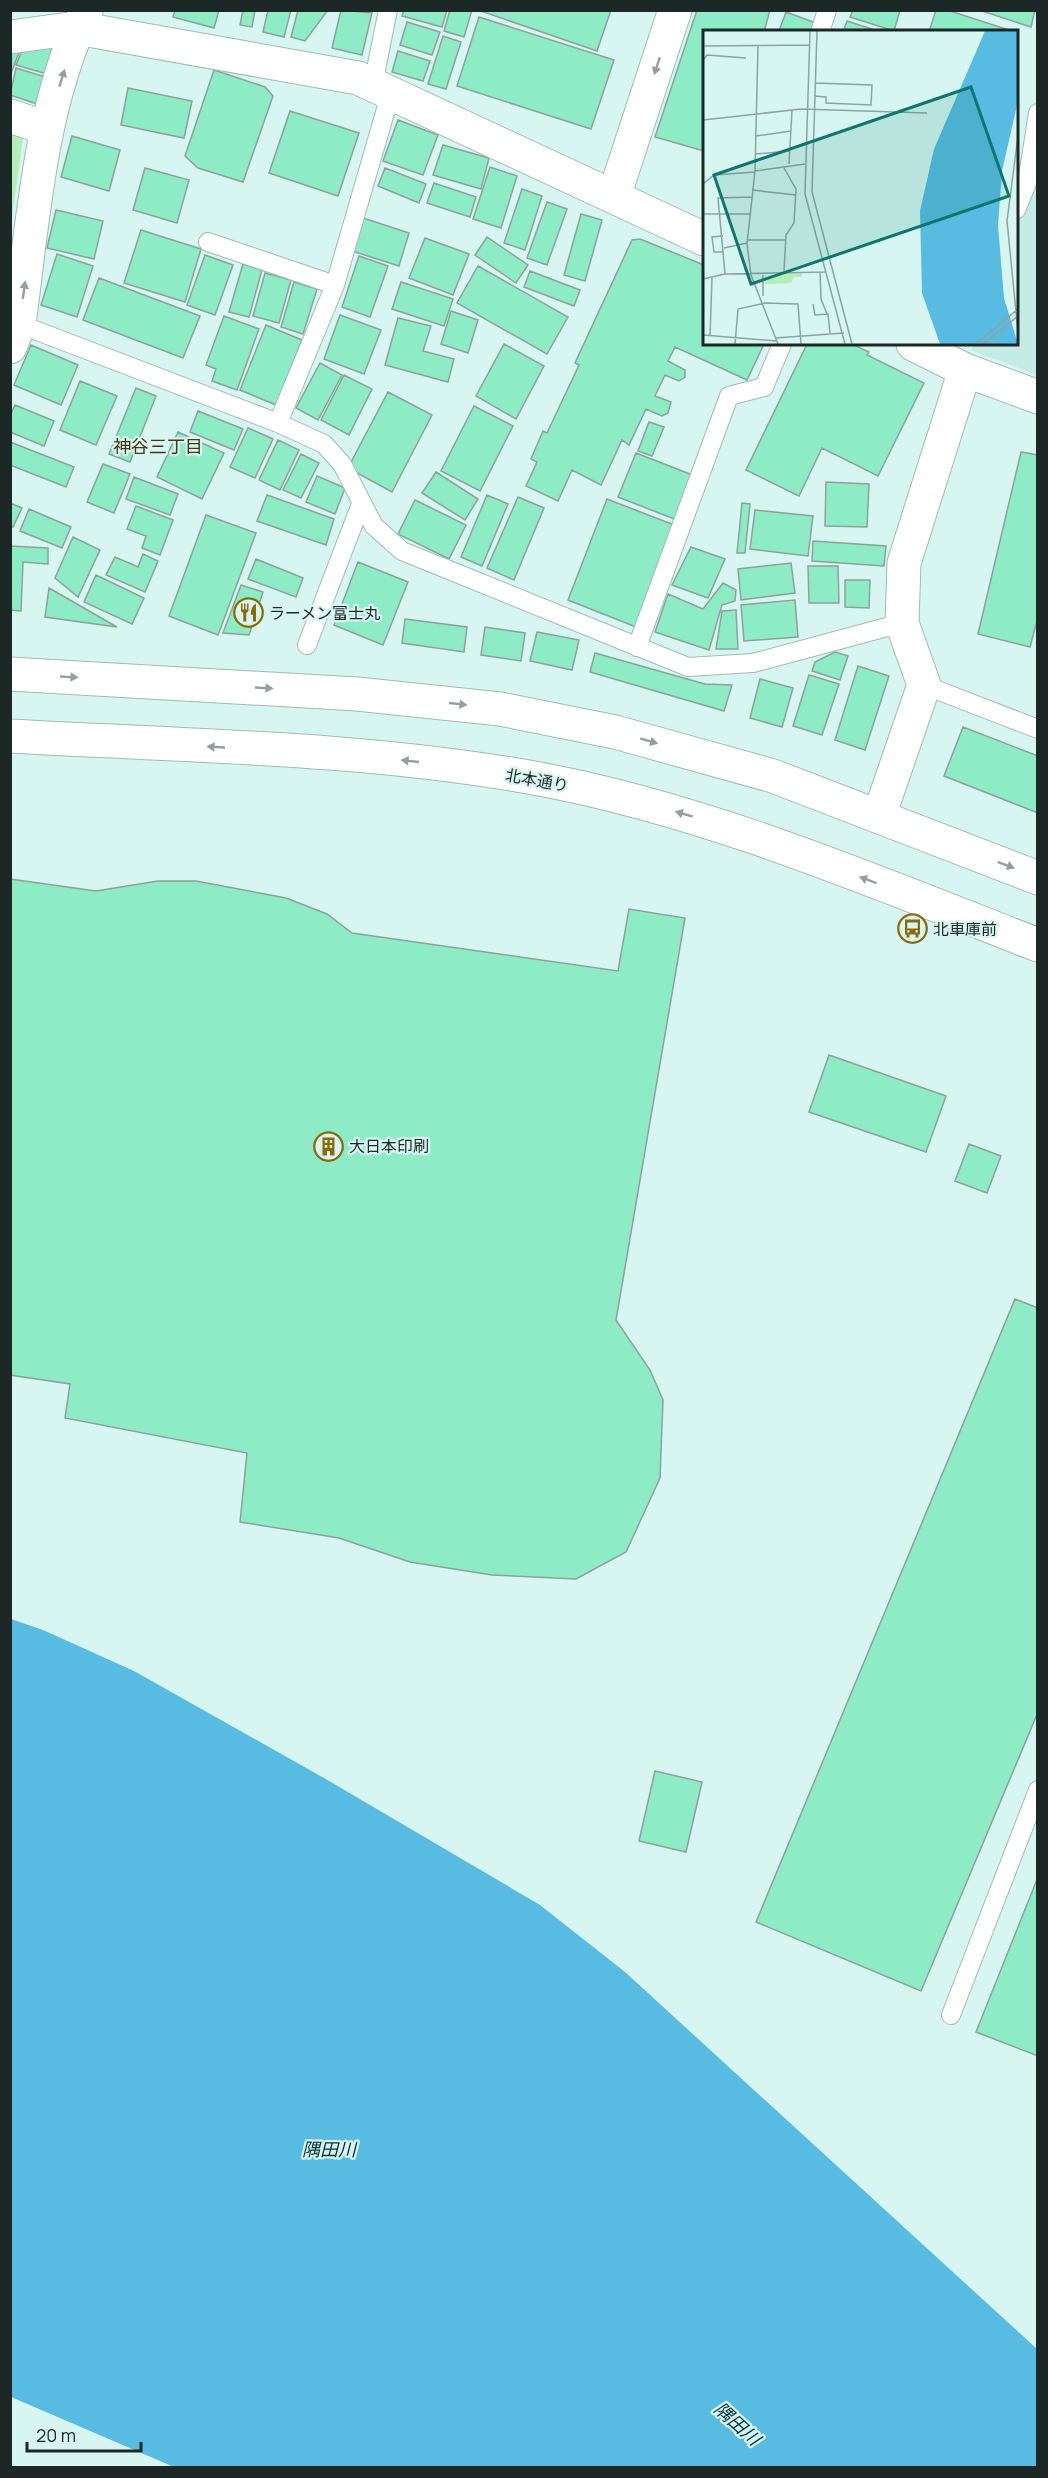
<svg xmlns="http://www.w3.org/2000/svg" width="1048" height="2478" font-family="Manrope,'Noto Sans JP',sans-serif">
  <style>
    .built { fill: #c4ebe5 }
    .green { fill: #b5eeb8 }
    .water { fill: #58bbe1 }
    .building { fill: #8decc5; stroke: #8ba398; stroke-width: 1.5 }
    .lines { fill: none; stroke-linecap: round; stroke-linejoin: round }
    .service-casing { stroke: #9ebbb7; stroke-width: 20 }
    .minor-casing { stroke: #9ebbb7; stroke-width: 35 }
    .trunk-casing { stroke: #9ebbb7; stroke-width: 35 }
    .service { stroke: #fff; stroke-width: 18 }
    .minor { stroke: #fff; stroke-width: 33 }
    .trunk { stroke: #fff; stroke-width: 33 }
    .oneway { fill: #999e9d }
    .labels { text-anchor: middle; stroke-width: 4.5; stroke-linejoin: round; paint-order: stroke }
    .poi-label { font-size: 16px; fill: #1c2826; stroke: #d7f6f1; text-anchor: start }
    .street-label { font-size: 16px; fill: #1c2826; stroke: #d7f6f1 }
    .neighbourhood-label { font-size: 18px; fill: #483810; stroke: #d7f6f1 }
    .water-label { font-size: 18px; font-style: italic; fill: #00303f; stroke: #d7f6f1 }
    .inset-road { fill: none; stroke: #8ca4a0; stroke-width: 1.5 }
    .view { fill: #0f766e; fill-opacity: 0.15; stroke: #0f766e; stroke-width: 3 }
    .inset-edge { fill: none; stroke: #1c2826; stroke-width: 3 }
  </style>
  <rect width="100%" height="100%" fill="#d7f6f1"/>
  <path class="built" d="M 1037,171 L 1037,375 L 971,350 L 974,344 L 1016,344 L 1017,228 Z"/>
  <path class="green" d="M 11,133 L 23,138 L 11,224 Z"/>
  <path class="water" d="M 11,1619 L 43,1630 L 134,1671 L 324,1778 L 540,1905 L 625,1972 L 1037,2349 L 1037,2467 L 174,2467 L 11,2397 Z"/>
  <path class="building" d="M 175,10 L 219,10 L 214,28 L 173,17 Z
    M 243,10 L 255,10 L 252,27 L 240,25 Z
    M 268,10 L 291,10 L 284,37 L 263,32 Z
    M 298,10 L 328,10 L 305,41 L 291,37 Z
    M 341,10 L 372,13 L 362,55 L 332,48 Z
    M 404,10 L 447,10 L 442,27 L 402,16 Z
    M 450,10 L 472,10 L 464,37 L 444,31 Z
    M 478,10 L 611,10 L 597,51 Z
    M 697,10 L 770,10 L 764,32 L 704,32 L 704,151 L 655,137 Z
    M 853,10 L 900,10 L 894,31 L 850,17 Z
    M 936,10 L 947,10 L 1006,29 L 1006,32 L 929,32 Z
    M 979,10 L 1035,10 L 1031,27 Z
    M 786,12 L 816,23 L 813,32 L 779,31 Z
    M 479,17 L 614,60 L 591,129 L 457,86 Z
    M 847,21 L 881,32 L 843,32 Z
    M 407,22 L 440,32 L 432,55 L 400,45 Z
    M 443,36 L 461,42 L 446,89 L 428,84 Z
    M 24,46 L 58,48 L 47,74 L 16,65 Z
    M 10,50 L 20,50 L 10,76 Z
    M 398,51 L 430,61 L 423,81 L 392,72 Z
    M 16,68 L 49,78 L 40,105 L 10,95 Z
    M 214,70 L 265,87 L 273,96 L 243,182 L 198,168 L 185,156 Z
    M 128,88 L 192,101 L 184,138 L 121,125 Z
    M 290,111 L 359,133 L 338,196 L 269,173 Z
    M 398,120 L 438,135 L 423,175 L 383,161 Z
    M 72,136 L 120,150 L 109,191 L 61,177 Z
    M 443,145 L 489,158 L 481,189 L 433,175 Z
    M 490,167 L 517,176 L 501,228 L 473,219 Z
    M 145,168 L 189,180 L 177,223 L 133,210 Z
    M 385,168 L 426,184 L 419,203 L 378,186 Z
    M 434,183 L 476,197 L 470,217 L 427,203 Z
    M 522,189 L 542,196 L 525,250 L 504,243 Z
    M 547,202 L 567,209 L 547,265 L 527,258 Z
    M 56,210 L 103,221 L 94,259 L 47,248 Z
    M 581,214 L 602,220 L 585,281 L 564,275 Z
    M 363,218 L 409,233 L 399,266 L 352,251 Z
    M 141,230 L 201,249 L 185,302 L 124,283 Z
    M 487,237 L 528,265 L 516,283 L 475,255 Z
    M 425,238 L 469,254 L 453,295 L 409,278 Z
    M 640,239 L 704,265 L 704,344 L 764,344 L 747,380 L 675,347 L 668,361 L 685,370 L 685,377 L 679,381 L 665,375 L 655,396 L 671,402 L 668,413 L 662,416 L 646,409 L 629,445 L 622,440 L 601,485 L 572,470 L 558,501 L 526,486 L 537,462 L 531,459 L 543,431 L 547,433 L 579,365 L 575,363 L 632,240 Z
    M 57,254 L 93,266 L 77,317 L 41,305 Z
    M 205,255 L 233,265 L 215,315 L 187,305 Z
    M 359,256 L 388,266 L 370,317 L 342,307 Z
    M 243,264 L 262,270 L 249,317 L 229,312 Z
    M 478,266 L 568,317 L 547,354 L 457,303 Z
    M 530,271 L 580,290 L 574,306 L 524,287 Z
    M 265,273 L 291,280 L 279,323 L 253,316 Z
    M 99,278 L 200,316 L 183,358 L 83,320 Z
    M 294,282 L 317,289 L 303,334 L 281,327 Z
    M 401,282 L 453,299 L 444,326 L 392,309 Z
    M 451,311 L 478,320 L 468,353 L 441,344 Z
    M 340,315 L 381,330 L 364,374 L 324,359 Z
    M 224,316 L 259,329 L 237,390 L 212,381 L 216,369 L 206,365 Z
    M 398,318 L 431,326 L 423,351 L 454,359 L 448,382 L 385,365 Z
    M 266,325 L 302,340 L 276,405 L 240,390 Z
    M 504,344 L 544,366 L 516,419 L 476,396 Z
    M 807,344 L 852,344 L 869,352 L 867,355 L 924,383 L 878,476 L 822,448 L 799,496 L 746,470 Z
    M 31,345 L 78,365 L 61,405 L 14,385 Z
    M 320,363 L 342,375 L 318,420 L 296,408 Z
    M 344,375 L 372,389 L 349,435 L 321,420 Z
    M 80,381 L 117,396 L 96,445 L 60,430 Z
    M 136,388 L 156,396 L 130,462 L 109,454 Z
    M 388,392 L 432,415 L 392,492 L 348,468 Z
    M 15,405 L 54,421 L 44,446 L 10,432 L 10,416 Z
    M 474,406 L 513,426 L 480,491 L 441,471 Z
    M 198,411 L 243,429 L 234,450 L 190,432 Z
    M 649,422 L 664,427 L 652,456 L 638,451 Z
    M 248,428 L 273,439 L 255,478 L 230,467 Z
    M 178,432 L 224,453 L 202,499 L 157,477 Z
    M 278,440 L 299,450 L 280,490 L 259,480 Z
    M 10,442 L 74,467 L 66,487 L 10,465 Z
    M 1021,452 L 1038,455 L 1038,617 L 1030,647 L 978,634 Z
    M 636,453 L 695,476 L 677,520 L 618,497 Z
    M 301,454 L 319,463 L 301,498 L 283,490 Z
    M 103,464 L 130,474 L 114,513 L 87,502 Z
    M 436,472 L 478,499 L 465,520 L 422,493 Z
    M 317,476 L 345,488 L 335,514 L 306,502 Z
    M 134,477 L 178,494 L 170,515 L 126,499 Z
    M 826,482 L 869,484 L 867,527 L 825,526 Z
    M 267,495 L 334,519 L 326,545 L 257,521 Z
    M 487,495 L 508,504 L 482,566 L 461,557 Z
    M 518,497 L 544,508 L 514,580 L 487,568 Z
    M 607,499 L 674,525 L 636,627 L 568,600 Z
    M 415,500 L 466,525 L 449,559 L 398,534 Z
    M 10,503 L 22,508 L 13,527 L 10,526 Z
    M 742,503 L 750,504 L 745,553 L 737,553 Z
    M 136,506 L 173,520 L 160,555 L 142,548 L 146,536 L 127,529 Z
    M 29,509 L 71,527 L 62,548 L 20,531 Z
    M 755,510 L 813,516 L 808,556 L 750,549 Z
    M 206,515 L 256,533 L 218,635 L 169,616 Z
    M 73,537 L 100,550 L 78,597 L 55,578 Z
    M 813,541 L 886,546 L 884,566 L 812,561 Z
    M 10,546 L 48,548 L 48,564 L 23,562 L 21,611 L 10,610 Z
    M 691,547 L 725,559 L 708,598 L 672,585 Z
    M 143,554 L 158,561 L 145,592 L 106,575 L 115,557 L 138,567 Z
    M 256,559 L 303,578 L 296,597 L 248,579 Z
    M 358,562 L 408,582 L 383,645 L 334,625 Z
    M 791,563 L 795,593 L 741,600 L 738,569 Z
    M 808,566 L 838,566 L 839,603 L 809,603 Z
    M 96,575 L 144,598 L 132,624 L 84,602 Z
    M 845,580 L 870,580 L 869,608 L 845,607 Z
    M 723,583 L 736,590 L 735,601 L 722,605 L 709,650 L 655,632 L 668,594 L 703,609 Z
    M 241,585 L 263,592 L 249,635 L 223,633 Z
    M 49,588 L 117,627 L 45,617 Z
    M 795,600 L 798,637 L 744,641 L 741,605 Z
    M 736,610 L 738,649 L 716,649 L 722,611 Z
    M 405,619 L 467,627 L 464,652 L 402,643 Z
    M 485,627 L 525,633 L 521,661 L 481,655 Z
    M 537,632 L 579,640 L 572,670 L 530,661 Z
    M 835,652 L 848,656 L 840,680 L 812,671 L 815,662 Z
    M 595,653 L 705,684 L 732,685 L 724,711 L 590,672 Z
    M 858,666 L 889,676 L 865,750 L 835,740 Z
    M 809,675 L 839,684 L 822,735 L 793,726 Z
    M 760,679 L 793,688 L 782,727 L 750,718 Z
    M 963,727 L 1038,756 L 1038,813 L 944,776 Z
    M 10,879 L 96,891 L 158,881 L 196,881 L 286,898 L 327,914 L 352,933 L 618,971 L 629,909 L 685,918 L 616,1320 L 650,1370 L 663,1400 L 660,1478 L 626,1552 L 576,1579 L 492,1575 L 410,1562 L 339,1538 L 240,1522 L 247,1453 L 65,1418 L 70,1384 L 10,1375 Z
    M 829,1055 L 946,1096 L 926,1152 L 809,1112 Z
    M 969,1144 L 1001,1156 L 987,1193 L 955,1181 Z
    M 1015,1299 L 1038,1308 L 1038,1712 L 921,1991 L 756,1922 Z
    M 655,1771 L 702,1782 L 686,1852 L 639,1841 Z
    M 1038,1877 L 1038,2056 L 976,2032 Z"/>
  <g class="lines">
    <defs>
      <path id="service" d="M 820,32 L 827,10
        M 373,84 L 388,10
        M 1016,210 L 1027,183 L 1038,113
        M 208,242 L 335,285
        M 19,324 L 278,423 L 324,444 L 342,464 L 374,526 L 402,551 L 688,667 L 753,663 L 902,623
        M 278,423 L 335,285 L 391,92
        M 307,645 L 361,504
        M 637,647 L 729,396 L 764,387 L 782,344
        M 924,685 L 1038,729
        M 951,2015 L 1038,1790"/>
      <path id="minor" d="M 10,37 L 77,28 L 358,78 L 704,239
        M 10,116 L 46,128
        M 614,196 L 675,10
        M 913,344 L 965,370 L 1038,397
        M 10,347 L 19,324 C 33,221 40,105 86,11
        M 879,816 L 924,685 L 902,623 L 904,563 L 965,370"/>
      <path id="trunk" d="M 10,674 L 357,694 L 500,709 L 615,732 L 773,776 L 1038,878
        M 10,736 C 185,746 362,747 534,778 C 705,809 876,882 1038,945"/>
    </defs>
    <use href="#service" class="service-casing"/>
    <use href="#minor" class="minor-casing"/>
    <use href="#trunk" class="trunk-casing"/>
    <use href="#service" class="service"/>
    <use href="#minor" class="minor"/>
    <use href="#trunk" class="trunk"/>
  </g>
  <defs><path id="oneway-solid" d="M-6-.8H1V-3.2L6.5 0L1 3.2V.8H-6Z" transform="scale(1.5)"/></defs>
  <g class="oneway">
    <use href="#oneway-solid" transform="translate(657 66) rotate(108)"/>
    <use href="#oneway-solid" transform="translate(62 78) rotate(-73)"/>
    <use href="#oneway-solid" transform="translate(24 290) rotate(-82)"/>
    <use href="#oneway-solid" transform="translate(69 677) rotate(3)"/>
    <use href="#oneway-solid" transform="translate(264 688) rotate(3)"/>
    <use href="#oneway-solid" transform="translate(458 704) rotate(6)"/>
    <use href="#oneway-solid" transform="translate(649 741) rotate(16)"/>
    <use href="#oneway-solid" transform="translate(216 747) rotate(-177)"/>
    <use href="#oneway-solid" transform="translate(410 761) rotate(-174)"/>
    <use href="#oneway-solid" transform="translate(684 814) rotate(-164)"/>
    <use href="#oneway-solid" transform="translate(1006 865) rotate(21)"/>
    <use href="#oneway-solid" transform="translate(868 880) rotate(-160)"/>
  </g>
  <defs>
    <symbol id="restaurant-ring" viewBox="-11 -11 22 22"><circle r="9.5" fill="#d7f6f1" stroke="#8b6a0b" stroke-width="1.5"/><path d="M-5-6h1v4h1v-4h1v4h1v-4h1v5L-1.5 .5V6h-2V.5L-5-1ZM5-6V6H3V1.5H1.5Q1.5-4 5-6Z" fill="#8b6a0b"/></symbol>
    <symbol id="bus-ring" viewBox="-11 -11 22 22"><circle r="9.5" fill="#d7f6f1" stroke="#8b6a0b" stroke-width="1.5"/><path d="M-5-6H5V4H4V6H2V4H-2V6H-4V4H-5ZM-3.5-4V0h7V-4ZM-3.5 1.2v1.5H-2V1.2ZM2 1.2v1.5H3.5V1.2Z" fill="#8b6a0b"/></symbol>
    <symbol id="building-ring" viewBox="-11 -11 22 22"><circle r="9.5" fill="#d7f6f1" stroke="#8b6a0b" stroke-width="1.5"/><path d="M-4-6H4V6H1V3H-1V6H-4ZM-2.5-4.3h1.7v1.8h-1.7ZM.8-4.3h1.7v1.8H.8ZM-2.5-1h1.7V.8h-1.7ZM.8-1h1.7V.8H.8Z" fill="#8b6a0b"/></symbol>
  </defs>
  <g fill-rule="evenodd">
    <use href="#restaurant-ring" x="232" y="596" width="33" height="33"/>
    <use href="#bus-ring" x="896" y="912" width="33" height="33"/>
    <use href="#building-ring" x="312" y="1130" width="33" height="33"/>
  </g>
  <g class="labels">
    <g class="poi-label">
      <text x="269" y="619">ラーメン富士丸</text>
      <text x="933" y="935">北車庫前</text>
      <text x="349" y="1152">大日本印刷</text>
    </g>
    <g class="street-label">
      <text transform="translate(537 780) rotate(10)" y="6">北本通り</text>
    </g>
    <g class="neighbourhood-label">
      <text x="158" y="453">神谷三丁目</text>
    </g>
    <g class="water-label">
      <text x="329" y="2156">隅田川</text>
      <text transform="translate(737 2424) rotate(42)" y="6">隅田川</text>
    </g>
  </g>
  <g transform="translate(703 30)">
    <rect width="315" height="315" fill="#d7f6f1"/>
    <path d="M 82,243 L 99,243 L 99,247 L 91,247 L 88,253 L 62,254 L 62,247 Z" fill="#b5eeb8"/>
    <path d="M 282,1 L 315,1 L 315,71 L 299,141 L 295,195 L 301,268 L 315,314 L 237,314 L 219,263 L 217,181 L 231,119 Z" fill="#58bbe1"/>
    <path class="inset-road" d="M 107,1 L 102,164 L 142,314M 114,1 L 109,162 L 149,314M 55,15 L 52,141 L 44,214 L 48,245 L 75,314M 0,16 L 107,15M 1,29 L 4,25 L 43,28M 111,66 L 123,67 L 123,73 L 168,75 L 169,55 L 112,53M 0,90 L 98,79 L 224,83M 53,106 L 88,101M 315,106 L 304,191 L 315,302M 53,124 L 87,121M 86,134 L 89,80M 81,138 L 93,159 L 91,193 L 83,205 L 81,241M 52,141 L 102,134M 0,154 L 11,145 L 52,142M 49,160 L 93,165M 0,184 L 47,184M 20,206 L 9,207 L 11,222 L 21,222M 44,210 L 82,210M 21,218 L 44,213M 117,242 L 118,269 L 124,284M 22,244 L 15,168 L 49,167M 0,249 L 22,244 L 122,242M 60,266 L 60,245M 110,274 L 112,285 L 126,284M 125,284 L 127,303M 0,305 L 73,311M 7,306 L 9,248M 72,308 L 141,303M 32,314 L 35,279 L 62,273 L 95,274 L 98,314M 273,314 L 315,279M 280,314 L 315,286"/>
    <path class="view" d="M 268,57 L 306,166 L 48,254 L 11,145 Z"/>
    <rect width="315" height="315" class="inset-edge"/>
  </g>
  <rect width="1048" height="2478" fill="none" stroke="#1c2826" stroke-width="24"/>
  <path d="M27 2442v9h114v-9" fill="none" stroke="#1c2826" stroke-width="3"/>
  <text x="36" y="2442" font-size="18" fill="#1c2826" stroke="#d7f6f1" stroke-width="4.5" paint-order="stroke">20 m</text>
</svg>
